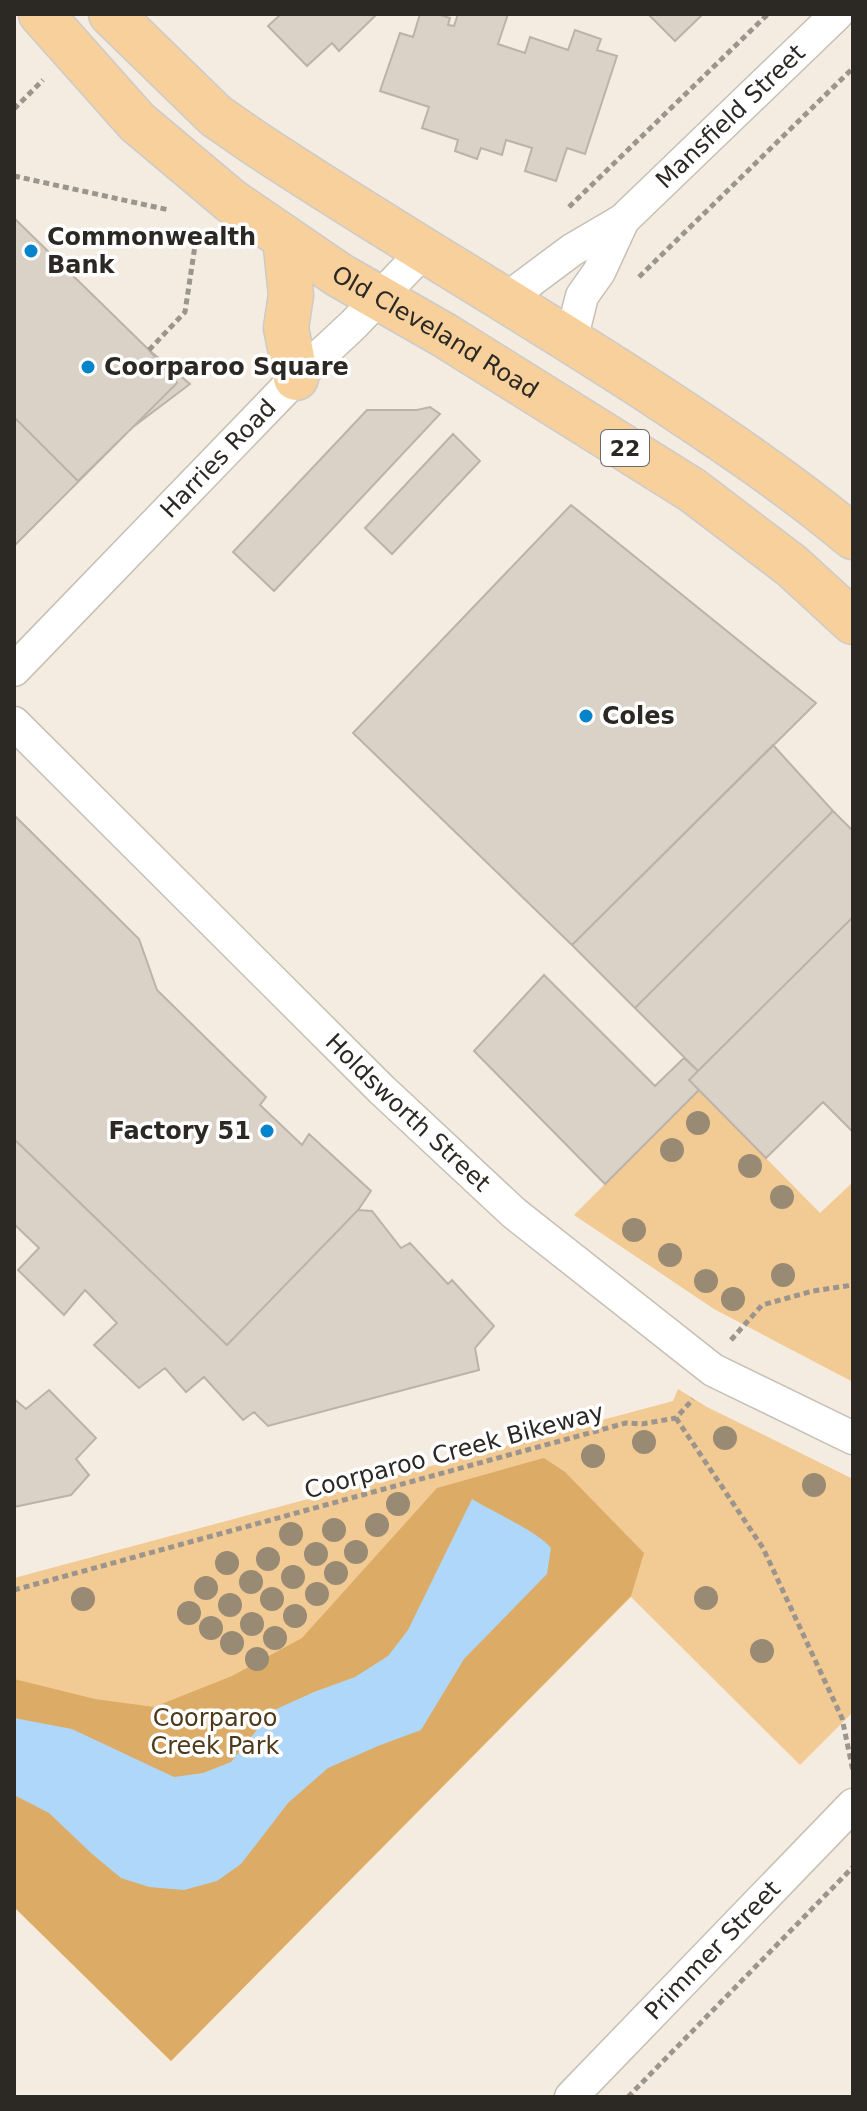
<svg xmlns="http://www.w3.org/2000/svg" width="867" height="2111" font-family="'DejaVu Sans',sans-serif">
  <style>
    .green { fill: #f2ca93 }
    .forest { fill: #dcab65 }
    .water { fill: #afd7f9 }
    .building { fill: #dbd2c7; stroke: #bbb2a8; stroke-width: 2 }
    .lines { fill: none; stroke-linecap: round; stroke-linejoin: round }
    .street-casing { stroke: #c7bfb4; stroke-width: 35 }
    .highway-casing { stroke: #cccbca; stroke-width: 47 }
    .path { stroke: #9c958d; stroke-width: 5; stroke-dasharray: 6 4; stroke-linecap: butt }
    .street { stroke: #fff; stroke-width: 32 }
    .highway { stroke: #f7d09b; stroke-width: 44 }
    .tree { fill: #998a74 }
    .poi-dot { fill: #0584cc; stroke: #fff; stroke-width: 3 }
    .labels { text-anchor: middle; stroke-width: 7; stroke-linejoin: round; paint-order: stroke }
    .shield { fill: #fff; stroke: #6b6866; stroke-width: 2 }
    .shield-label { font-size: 22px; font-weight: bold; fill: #2c2824 }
    .street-label { font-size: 24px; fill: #2c2824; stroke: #fff }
    .poi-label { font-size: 24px; font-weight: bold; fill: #2c2824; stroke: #fff; text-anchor: start }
    .park-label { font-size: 24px; fill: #4e391a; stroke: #fff }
  </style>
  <rect width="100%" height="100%" fill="#f5ece1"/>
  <path class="green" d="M 699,1090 L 820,1213 L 853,1182 L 853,1382 L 714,1309 L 574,1215 Z
    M 678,1389 L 707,1407 L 853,1479 L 853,1712 L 800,1765 L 631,1597 L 171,2061 L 14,1907 L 14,1578 L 673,1401 Z"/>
  <path class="forest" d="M 544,1458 L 565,1472 L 644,1553 L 631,1596 L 171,2061 L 14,1907 L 14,1679 L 95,1699 L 154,1707 L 232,1676 L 302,1638 L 437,1488 Z"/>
  <path class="water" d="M 472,1499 C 493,1512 537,1531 551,1548 L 547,1574 L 464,1659 L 421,1730 L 378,1746 L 328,1768 L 288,1803 L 241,1864 L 217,1881 L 184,1890 L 149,1887 L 121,1878 L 91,1853 L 49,1813 L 14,1795 L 14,1718 L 72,1729 L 174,1777 L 203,1773 L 231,1762 L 272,1711 L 314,1692 L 355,1677 L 388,1656 L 408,1630 Z"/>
  <path class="building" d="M 281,14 L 373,14 L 375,16 L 339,51 L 332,43 L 307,66 L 268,26 Z
    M 420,14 L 437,14 L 450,18 L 448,25 L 454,26 L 458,14 L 508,14 L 498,44 L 525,53 L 530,37 L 568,50 L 575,30 L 601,39 L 597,50 L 617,56 L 585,154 L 567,148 L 556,181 L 525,171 L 532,148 L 506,140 L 502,155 L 481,148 L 477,159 L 455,151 L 458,140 L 422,128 L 429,107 L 380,91 L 400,33 L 413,37 Z
    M 648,14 L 703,14 L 675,41 Z
    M 14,218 L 149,350 L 177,383 L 14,546 Z
    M 14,218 L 149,350 L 190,384 L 133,427 L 78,481 L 14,417 Z
    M 430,407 L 440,414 L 274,591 L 233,552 L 367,410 L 417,410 Z
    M 453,434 L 480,461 L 392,554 L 365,528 Z
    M 571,505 L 816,703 L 572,945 L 353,733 Z
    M 773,745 L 833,811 L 635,1008 L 572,945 Z
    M 833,811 L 853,831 L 853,917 L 698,1071 L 635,1008 Z
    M 14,815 L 139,939 L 157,990 L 266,1097 L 260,1105 L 302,1145 L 309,1134 L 371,1191 L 358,1210 L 227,1345 L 14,1139 Z
    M 853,917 L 853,1132 L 823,1102 L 766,1158 L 689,1080 Z
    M 544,975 L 655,1086 L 684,1058 L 698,1071 L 689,1080 L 699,1090 L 605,1184 L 474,1051 Z
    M 14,1139 L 227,1345 L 358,1210 L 372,1211 L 401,1248 L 410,1243 L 448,1284 L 452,1280 L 494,1326 L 475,1348 L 479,1370 L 268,1426 L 254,1412 L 243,1420 L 204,1377 L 186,1392 L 165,1368 L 139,1388 L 94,1345 L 117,1323 L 85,1290 L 64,1315 L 18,1270 L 39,1248 L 14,1224 Z
    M 49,1390 L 96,1438 L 76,1459 L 89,1475 L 71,1495 L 14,1507 L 14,1399 L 26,1409 Z"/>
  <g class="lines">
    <defs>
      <g id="street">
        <path id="s1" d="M 505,300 L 572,250 L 623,220 L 837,14"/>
        <path d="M 571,340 L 582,296 L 599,272 L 623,220"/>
        <path id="s2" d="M 14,670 L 296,378 L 353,325 L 425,250"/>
        <path id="s3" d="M 14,723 L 382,1090 L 514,1213 L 713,1370 L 853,1438"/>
        <path id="s4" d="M 571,2097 L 853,1805"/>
      </g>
      <g id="highway">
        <path id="s5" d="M 41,14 L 137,122 L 231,201 L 339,275 L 444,335 L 692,490 L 792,566 L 853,622"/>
        <path d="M 111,14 L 216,116 L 252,141 C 386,230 526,310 660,398 C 727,442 792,486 853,537"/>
        <path d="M 285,238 L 291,295 L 286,328 L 296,378"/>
      </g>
    </defs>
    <use href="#street" class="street-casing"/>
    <use href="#highway" class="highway-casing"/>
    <path class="path" d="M 14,109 L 43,80
      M 14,176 L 169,210
      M 569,207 L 768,14
      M 639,277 L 853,68
      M 149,350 L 185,312 L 196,239
      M 731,1340 L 762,1305 L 813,1291 L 853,1285
      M 676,1418 L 763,1548 L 842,1718 L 853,1771
      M 14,1590 L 626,1423 L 642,1424 L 676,1418 L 693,1399
      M 628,2097 L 853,1867"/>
    <use href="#street" class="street"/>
    <use href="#highway" class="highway"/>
  </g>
  <g class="tree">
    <circle cx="698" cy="1123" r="12"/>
    <circle cx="672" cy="1150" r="12"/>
    <circle cx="750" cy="1166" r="12"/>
    <circle cx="782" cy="1197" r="12"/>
    <circle cx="634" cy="1230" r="12"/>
    <circle cx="670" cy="1255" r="12"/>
    <circle cx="783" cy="1275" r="12"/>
    <circle cx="706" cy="1281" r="12"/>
    <circle cx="733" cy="1299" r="12"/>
    <circle cx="725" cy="1438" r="12"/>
    <circle cx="644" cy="1442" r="12"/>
    <circle cx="593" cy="1456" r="12"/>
    <circle cx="814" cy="1485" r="12"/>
    <circle cx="398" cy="1504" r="12"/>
    <circle cx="377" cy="1525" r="12"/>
    <circle cx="334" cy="1530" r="12"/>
    <circle cx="291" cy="1534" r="12"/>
    <circle cx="356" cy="1552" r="12"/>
    <circle cx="316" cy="1554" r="12"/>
    <circle cx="268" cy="1559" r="12"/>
    <circle cx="227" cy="1563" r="12"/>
    <circle cx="336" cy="1573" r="12"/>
    <circle cx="293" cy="1577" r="12"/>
    <circle cx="251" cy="1582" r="12"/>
    <circle cx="206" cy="1588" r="12"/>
    <circle cx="317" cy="1594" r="12"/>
    <circle cx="706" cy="1598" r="12"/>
    <circle cx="83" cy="1599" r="12"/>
    <circle cx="272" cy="1599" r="12"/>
    <circle cx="230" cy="1605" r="12"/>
    <circle cx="189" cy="1613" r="12"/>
    <circle cx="295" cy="1616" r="12"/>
    <circle cx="252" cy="1624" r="12"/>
    <circle cx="211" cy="1628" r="12"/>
    <circle cx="275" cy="1638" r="12"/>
    <circle cx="232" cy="1643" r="12"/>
    <circle cx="762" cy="1651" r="12"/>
    <circle cx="257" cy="1659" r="12"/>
  </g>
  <g class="poi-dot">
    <circle cx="31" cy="251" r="8"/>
    <circle cx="88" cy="367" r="8"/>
    <circle cx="586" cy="716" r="8"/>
    <circle cx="267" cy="1131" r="8"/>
  </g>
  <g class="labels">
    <rect class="shield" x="601" y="430" width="48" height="36" rx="6"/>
    <g class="shield-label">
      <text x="625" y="456">22</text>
    </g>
    <g class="street-label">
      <text dy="8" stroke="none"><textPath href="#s1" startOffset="292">Mansfield Street</textPath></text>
      <text dy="8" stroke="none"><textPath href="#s5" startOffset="510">Old Cleveland Road</textPath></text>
      <text dy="8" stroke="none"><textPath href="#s2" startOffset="294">Harries Road</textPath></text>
      <text dy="8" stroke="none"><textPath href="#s3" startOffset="554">Holdsworth Street</textPath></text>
      <text transform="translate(454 1451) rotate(-15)" y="8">Coorparoo Creek Bikeway</text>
      <text dy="8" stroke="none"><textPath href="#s4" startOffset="204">Primmer Street</textPath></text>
    </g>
    <g class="poi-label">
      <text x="47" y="245">Commonwealth<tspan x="47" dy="28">Bank</tspan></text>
      <text x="104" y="375">Coorparoo Square</text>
      <text x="602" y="724">Coles</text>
      <text x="251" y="1139" text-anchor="end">Factory 51</text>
    </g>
    <g class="park-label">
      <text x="215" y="1726">Coorparoo<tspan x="215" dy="28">Creek Park</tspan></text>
    </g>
  </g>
  <rect width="867" height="2111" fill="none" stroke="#2c2824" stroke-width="32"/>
</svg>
